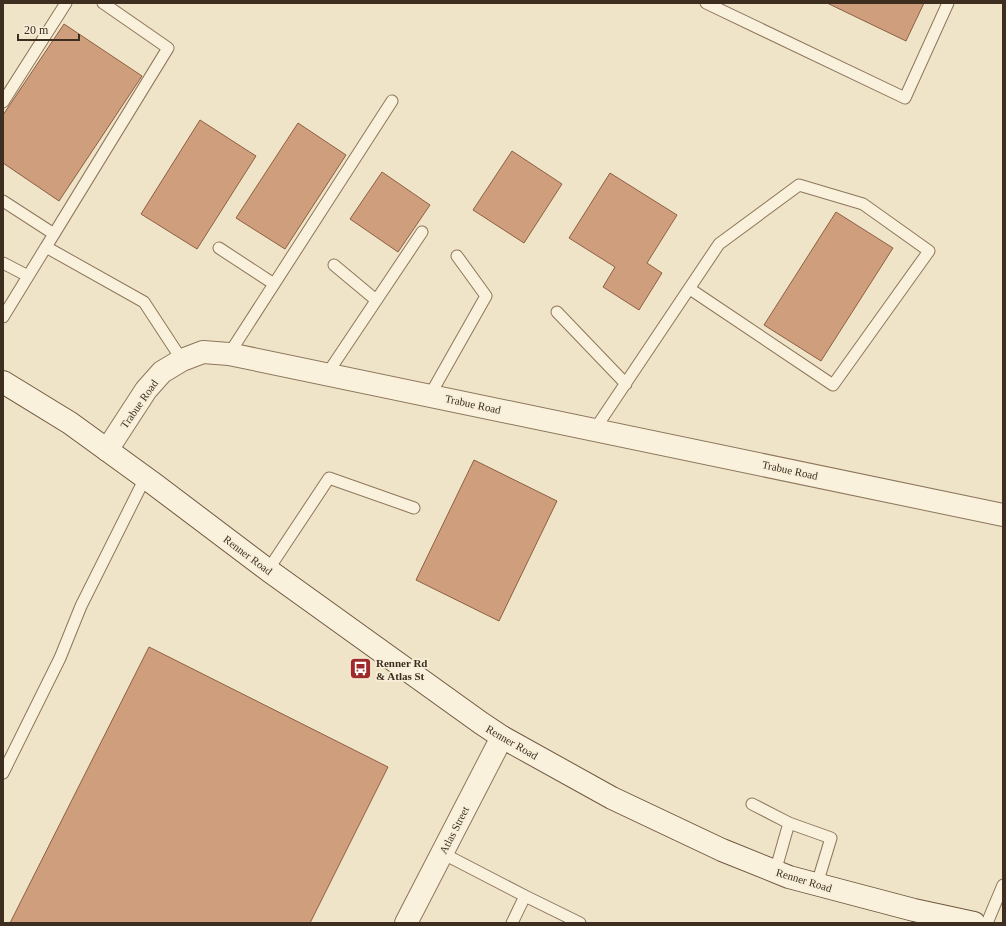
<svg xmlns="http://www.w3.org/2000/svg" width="1006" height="926" font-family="'Times New Roman',serif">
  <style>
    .building { fill: #cf9f7d; stroke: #8d5f41 }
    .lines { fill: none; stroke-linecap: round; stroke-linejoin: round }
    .service-casing { stroke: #8d765c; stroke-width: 13 }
    .minor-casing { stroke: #8d765c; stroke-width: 24 }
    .tertiary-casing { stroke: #8d765c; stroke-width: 24 }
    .secondary-casing { stroke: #6f573f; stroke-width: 24 }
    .service { stroke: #faf1dc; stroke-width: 11 }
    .minor { stroke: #faf1dc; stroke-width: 22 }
    .tertiary { stroke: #faf1dc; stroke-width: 22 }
    .secondary { stroke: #faf1dc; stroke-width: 22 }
    .labels { text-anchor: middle; stroke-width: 3.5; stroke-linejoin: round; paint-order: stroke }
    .street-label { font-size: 11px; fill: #3d2e20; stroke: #f7eed8 }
    .poi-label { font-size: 11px; font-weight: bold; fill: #3d2e20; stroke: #f7eed8; text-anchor: start }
  </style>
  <rect width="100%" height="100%" fill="#f0e4c8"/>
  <path class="building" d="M 827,3 L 924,3 L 906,41 Z
    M 64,24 L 142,76 L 59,201 L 3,163 L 3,115 Z
    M 200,120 L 256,156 L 197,249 L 141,214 Z
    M 298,123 L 346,155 L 285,249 L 236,218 Z
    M 512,151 L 562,184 L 524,243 L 473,210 Z
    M 382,172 L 430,205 L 398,252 L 350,219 Z
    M 610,173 L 677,215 L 647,263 L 662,273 L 639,310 L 603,287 L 615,267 L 569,238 Z
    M 836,212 L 893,248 L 821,361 L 764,325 Z
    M 474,460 L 557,501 L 499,621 L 416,580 Z
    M 149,647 L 388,767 L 310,923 L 10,923 Z"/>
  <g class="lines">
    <defs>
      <path id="service" d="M 706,3 L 905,98 L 948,3
        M 3,102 L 66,3
        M 3,201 L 54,234
        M 46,247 L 168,48 L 103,3
        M 219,248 L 274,284
        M 3,263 L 28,276
        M 334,265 L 376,300
        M 557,312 L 626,384
        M 3,317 L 46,247 L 144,302 L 182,360
        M 229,354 L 392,101
        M 327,374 L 422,232
        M 430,395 L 486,296 L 457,256
        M 595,429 L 719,244 L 799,185 L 863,204 L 929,251 L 833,385 L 690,289
        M 268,570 L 329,478 L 414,508
        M 3,773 L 60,658 L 81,606 L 145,478
        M 752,804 L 789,823
        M 442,853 L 525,896
        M 775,872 L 789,823 L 831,838 L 817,884
        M 512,923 L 525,896 L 580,923
        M 987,923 L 1003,885"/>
      <path id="minor" d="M 107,450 L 146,390 L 162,372 L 182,360 L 203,352 L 229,354 L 1003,515"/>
      <path id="tertiary" d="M 406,923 L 502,737"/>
      <path id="secondary" d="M 3,382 L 70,423 L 154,484 L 268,570 L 481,723 L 502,737 L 612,798 L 722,850 L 789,877 L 914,910 L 974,923"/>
    </defs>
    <use href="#service" class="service-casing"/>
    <use href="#minor" class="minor-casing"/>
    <use href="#tertiary" class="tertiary-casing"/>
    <use href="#secondary" class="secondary-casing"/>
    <use href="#service" class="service"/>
    <use href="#minor" class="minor"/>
    <use href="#tertiary" class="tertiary"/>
    <use href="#secondary" class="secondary"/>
  </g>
  <defs>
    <symbol id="bus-square" viewBox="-11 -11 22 22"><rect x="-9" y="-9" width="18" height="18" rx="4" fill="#9e2a2b" stroke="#f7eed8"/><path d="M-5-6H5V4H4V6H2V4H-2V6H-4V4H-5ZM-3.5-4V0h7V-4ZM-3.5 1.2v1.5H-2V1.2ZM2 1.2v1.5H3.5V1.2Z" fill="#fff"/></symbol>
  </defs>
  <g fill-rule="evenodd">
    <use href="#bus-square" x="348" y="656" width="25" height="25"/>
  </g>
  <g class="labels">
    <g class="street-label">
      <text transform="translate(139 404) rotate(-55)" y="4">Trabue Road</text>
      <text transform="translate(473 404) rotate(12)" y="4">Trabue Road</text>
      <text transform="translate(790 470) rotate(12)" y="4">Trabue Road</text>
      <text transform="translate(248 555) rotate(37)" y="4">Renner Road</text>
      <text transform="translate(512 742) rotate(30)" y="4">Renner Road</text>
      <text transform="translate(454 830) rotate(-63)" y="4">Atlas Street</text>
      <text transform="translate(804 880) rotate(17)" y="4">Renner Road</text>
    </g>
    <g class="poi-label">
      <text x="376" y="667">Renner Rd<tspan x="376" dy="13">&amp; Atlas St</tspan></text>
    </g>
  </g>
  <rect width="1006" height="926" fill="none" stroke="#3d2e20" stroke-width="8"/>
  <path d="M18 34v6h61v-6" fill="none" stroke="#3d2e20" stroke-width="2"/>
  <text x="24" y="34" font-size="12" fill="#3d2e20" stroke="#f7eed8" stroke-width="3" paint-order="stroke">20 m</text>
</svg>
